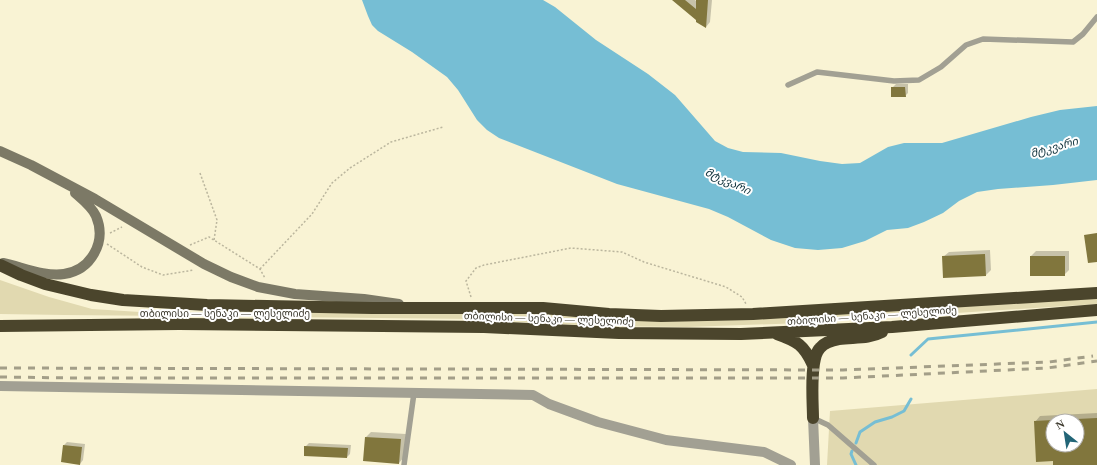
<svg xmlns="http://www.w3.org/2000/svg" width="1097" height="465" font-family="'Times New Roman','Noto Sans Georgian',serif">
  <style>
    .green { fill: #e1d9b0; fill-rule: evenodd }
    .water { fill: #76bed4 }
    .shadow { fill: #0003; fill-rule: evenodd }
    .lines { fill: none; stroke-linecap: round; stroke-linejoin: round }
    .stream { stroke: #76bed4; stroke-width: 3 }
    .building { fill: #81763d }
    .path { stroke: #bbb69e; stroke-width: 1.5; stroke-dasharray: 2 2; stroke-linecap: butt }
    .service { stroke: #a2a093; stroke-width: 5.5 }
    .minor { stroke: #a2a093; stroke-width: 10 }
    .secondary { stroke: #7c7966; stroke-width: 10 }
    .motorway { stroke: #4b452c; stroke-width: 12 }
    .rail { stroke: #a39e88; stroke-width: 3; stroke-dasharray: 7 7; stroke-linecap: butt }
    .labels { text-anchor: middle; stroke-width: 4; stroke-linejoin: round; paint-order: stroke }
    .street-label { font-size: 10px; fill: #3b382c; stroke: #fff }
    .water-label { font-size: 11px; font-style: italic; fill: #0c2f39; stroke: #fff }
  </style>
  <rect width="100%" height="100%" fill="#f9f3d4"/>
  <path class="green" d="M 0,280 L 49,297 L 92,309 L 156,313 L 232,311 L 474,314 L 521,312 L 632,320 L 1097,298 L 1097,304 L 802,323 L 687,327 L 597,326 L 474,319 L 65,315 L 0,314 Z
    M 1097,389 L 1097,465 L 827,465 L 830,411 ZM 1053,421 L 1077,421 L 1077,445 L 1053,445 Z"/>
  <path class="water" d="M 362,0 L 543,0 L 555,7 L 596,40 L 648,74 L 675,95 L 715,141 L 728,148 L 743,152 L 781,153 L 820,161 L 842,164 L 860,163 L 888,147 L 904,143 L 942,143 L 1031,117 L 1060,110 L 1097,106 L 1097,180 L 1053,185 L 998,189 L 977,192 L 959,201 L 943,213 L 924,222 L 908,228 L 887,230 L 865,241 L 842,248 L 818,250 L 795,248 L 771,240 L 728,217 L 709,209 L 617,184 L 499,138 L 487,130 L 477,120 L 458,90 L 447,77 L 412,52 L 378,31 L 372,25 L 368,16 Z"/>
  <path class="shadow" d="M 674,0 L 695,0 L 697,2 L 697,0 L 712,0 L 710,22 L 706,27 Z
    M 896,84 L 908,84 L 908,93 L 905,96 L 892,88 Z
    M 990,250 L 991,270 L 986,275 L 943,257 L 949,252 Z
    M 1036,251 L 1069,251 L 1069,270 L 1064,275 L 1031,256 Z
    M 1097,413 L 1097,465 L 1054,465 L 1054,460 L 1035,422 L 1040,416 ZM 1053,421 L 1077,421 L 1077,445 L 1053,445 Z
    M 371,432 L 406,434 L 404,457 L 399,463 L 366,437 Z
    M 67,442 L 85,444 L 83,460 L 80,464 L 64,445 Z
    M 309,443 L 351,445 L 350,454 L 347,457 L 305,447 Z"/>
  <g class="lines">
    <path class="stream" d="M 911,355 L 928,339 L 1097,322
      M 856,443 L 860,432 L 875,422 L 892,417 L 904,411 L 911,399
      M 852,451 L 851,454 L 856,465"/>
  </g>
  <path class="building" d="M 672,0 L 685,0 L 696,9 L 696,0 L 708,0 L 706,28 L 696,22 L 696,20 Z
    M 891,87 L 905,87 L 906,97 L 891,97 Z
    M 1097,233 L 1097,262 L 1088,263 L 1084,235 Z
    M 985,254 L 986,276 L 943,278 L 942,256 Z
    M 1030,256 L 1065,256 L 1065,276 L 1030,276 Z
    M 1097,418 L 1097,465 L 1053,465 L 1053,461 L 1036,462 L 1034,421 L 1053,420 L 1053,445 L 1077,445 L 1077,419 Z
    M 365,437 L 401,439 L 399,464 L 363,461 Z
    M 63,445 L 82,447 L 80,465 L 61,462 Z
    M 304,446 L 348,448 L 347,458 L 304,456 Z"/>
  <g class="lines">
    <path class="path" d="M 200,173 L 217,220 L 214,240
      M 110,233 L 122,227
      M 107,244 L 142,267 L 163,275 L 194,270
      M 190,245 L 209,237 L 260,269 L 265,278
      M 260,269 L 312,214 L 332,183 L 350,168 L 391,142 L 443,127
      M 471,297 L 466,281 L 476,268 L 484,265 L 571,248 L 622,252 L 644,262 L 726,287 L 742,297 L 746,304"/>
    <path class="service" d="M 788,85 L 817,72 L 894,81 L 919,80 L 941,67 L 966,45 L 983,39 L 1073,42 L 1083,34 L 1097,17
      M 813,418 L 828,425 L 874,465
      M 404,465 L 414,393"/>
    <path class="minor" d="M 0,386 L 533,395 L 549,404 L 598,422 L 666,440 L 764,452 L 791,465
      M 813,418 L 815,465"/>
    <path class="secondary" d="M 0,151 L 31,165 L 95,199 L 204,264 L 231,277 L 258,287 L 295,294 L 364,299 L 399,304
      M 3,263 C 22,267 45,277 64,274 C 91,270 107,242 96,216 C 92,207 83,200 75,193"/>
    <path class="motorway" d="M 0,265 L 21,275 L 45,284 L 91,295 L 123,300 L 207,305 L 372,308 L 543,308 L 609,314 L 661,316 L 753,314 L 1097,293
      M 0,326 L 179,324 L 484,327 L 619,333 L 741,334 L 892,327 L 1097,310
      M 777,334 C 797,341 804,345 813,365
      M 813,418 C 813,403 809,359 820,348 C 824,343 833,340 839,339 C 854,337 869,339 882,332"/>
    <path class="rail" d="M 0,368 L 843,370 L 1049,362 L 1093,356
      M 0,377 L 77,378 L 843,378 L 1047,368 L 1097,361"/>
  </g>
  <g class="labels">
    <g class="street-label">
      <text x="225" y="317">თბილისი — სენაკი — ლესელიძე</text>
      <text transform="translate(872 315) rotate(-4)" y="4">თბილისი — სენაკი — ლესელიძე</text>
      <text transform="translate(549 318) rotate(2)" y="4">თბილისი — სენაკი — ლესელიძე</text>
    </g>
    <g class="water-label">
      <text transform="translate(1054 147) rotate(-16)" y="4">მტკვარი</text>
      <text transform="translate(728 181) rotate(24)" y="4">მტკვარი</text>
    </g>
  </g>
  <g transform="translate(1065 433) rotate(330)"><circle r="19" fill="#ffffff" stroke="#b1afab"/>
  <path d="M0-3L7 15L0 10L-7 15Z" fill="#226577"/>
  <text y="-6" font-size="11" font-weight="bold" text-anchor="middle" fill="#3b382c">N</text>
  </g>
</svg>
